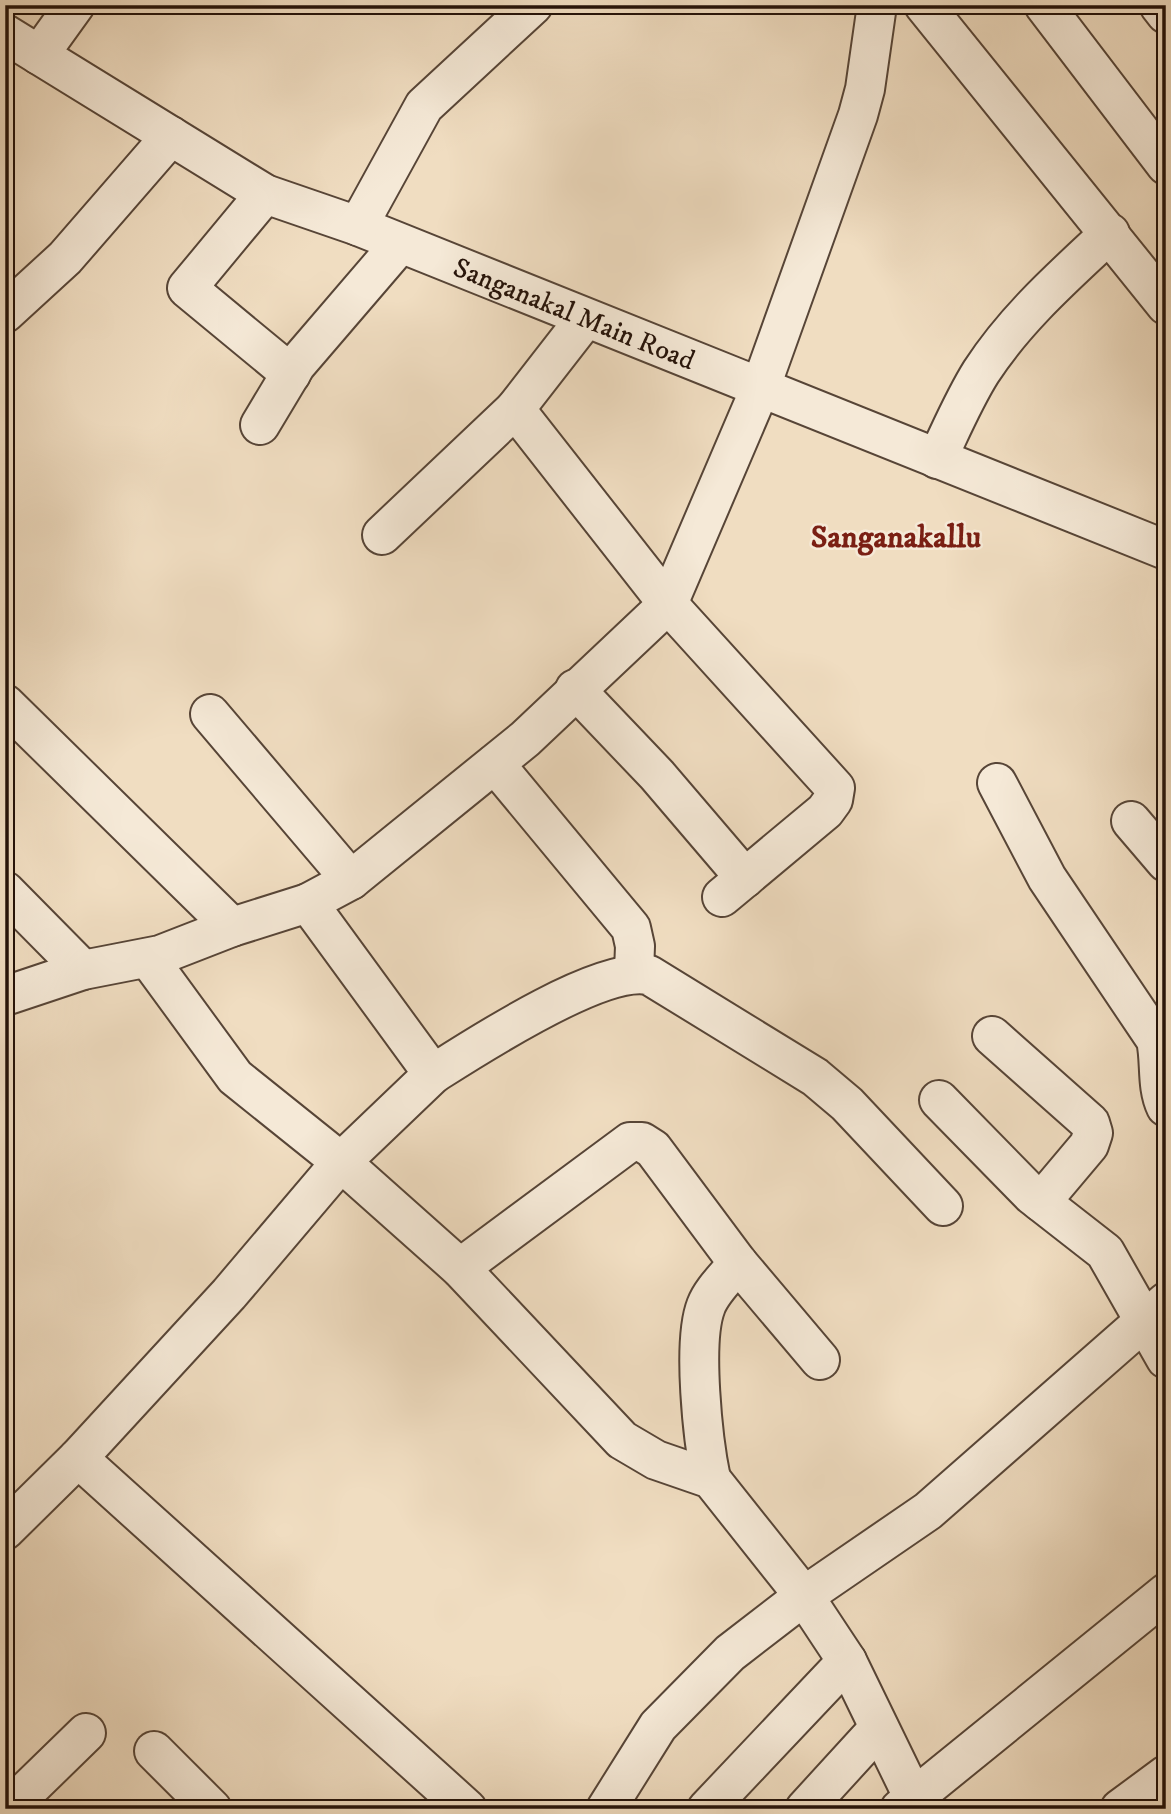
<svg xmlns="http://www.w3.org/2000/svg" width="1171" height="1814" font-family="'IM FELL DW Pica',serif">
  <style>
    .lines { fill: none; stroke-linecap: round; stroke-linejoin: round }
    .minor-casing { stroke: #574537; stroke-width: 42 }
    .minor { stroke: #f5e9d7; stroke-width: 38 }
    .labels { text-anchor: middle; stroke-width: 5; stroke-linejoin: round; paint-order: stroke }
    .street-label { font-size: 28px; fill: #241209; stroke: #f5e9d7 }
    .quarter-label { font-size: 32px; font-weight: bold; fill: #7a1f14; stroke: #f5e9d7 }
  </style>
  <rect width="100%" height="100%" fill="#f0ddc1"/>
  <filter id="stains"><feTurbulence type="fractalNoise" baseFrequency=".00286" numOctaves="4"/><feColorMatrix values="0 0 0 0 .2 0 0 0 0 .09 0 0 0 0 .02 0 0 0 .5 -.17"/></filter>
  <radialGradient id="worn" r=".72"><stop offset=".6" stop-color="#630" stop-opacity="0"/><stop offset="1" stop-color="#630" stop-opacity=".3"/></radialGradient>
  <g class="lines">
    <defs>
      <g id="minor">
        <path d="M 924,5 L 1166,305"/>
        <path d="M 1044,5 L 1166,165"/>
        <path d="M 1159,5 L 1166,14"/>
        <path id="s1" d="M 5,34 L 265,194 L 358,226 L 1166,550"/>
        <path d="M 39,55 L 75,5"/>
        <path d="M 265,194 L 187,288 L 291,374"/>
        <path d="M 358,226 L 424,106 L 533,5"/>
        <path d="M 5,313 L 65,258 L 171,136"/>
        <path d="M 515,409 L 585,319"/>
        <path d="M 260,425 L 296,365 L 399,245"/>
        <path d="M 937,459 C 951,430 964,399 981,372 C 1016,318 1064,276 1110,233"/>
        <path d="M 382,535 L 515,409 L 668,604 L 835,788 L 833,800 L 825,811 L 722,897"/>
        <path d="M 575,689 L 657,775 L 745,878"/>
        <path d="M 5,704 L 232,927"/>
        <path d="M 210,714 L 351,880"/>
        <path d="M 495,764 L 631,928 L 635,946 L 634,972"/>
        <path d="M 997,783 L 1047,878 L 1156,1040 C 1161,1062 1156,1086 1166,1107"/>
        <path d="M 1131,821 L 1166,862"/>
        <path d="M 5,891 L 83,970"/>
        <path d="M 148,958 L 235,1077 L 341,1162 L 460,1268 L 622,1440 L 656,1460 L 711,1479 L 804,1596 L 730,1653 L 658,1726 L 606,1809"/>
        <path d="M 5,996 L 83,970 L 160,955 L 232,927 L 308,903 L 351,880 L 525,739 L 668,604 L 760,389 L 858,115 L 865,89 L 877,5"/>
        <path d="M 992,1036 L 1090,1123 L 1093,1133 L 1089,1145 L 1041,1202"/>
        <path d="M 433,1074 C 477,1046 600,966 649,975 L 815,1077 L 847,1104 L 943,1206"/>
        <path d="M 939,1100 L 1032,1195 L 1105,1252 L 1166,1359"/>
        <path d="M 460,1268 L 630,1142 L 642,1142 L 653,1149 L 738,1263 L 820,1360"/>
        <path d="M 78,1458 L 467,1809"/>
        <path d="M 711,1479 C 703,1441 692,1342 706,1306 C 712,1290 727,1277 738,1263"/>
        <path d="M 5,1530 L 78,1458 L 229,1294 L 341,1162 L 433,1074 L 308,903"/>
        <path d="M 154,1751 L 212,1809"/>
        <path d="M 8,1809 L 86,1733"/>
        <path d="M 707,1809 L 847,1661"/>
        <path d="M 805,1809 L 879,1728"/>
        <path d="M 900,1809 L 1166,1593"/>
        <path d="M 919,1809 L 847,1661 L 804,1596 L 928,1511 L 1166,1302"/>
        <path d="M 1120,1809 L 1166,1775"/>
      </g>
    </defs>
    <use href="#minor" class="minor-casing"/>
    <use href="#minor" class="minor"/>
  </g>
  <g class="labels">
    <g class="street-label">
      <text dy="10" stroke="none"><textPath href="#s1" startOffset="637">Sanganakal Main Road</textPath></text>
    </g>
    <g class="quarter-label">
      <text x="896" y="547">Sanganakallu</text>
    </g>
  </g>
  <rect width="1171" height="1814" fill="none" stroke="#f0ddc1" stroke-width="28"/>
  <rect x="7" y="7" width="1157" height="1800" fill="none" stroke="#241209" stroke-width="3.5"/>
  <rect x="14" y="14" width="1143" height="1786" fill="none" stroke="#241209" stroke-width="2"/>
  <rect width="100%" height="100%" filter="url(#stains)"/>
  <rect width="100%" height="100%" fill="url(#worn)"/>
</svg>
